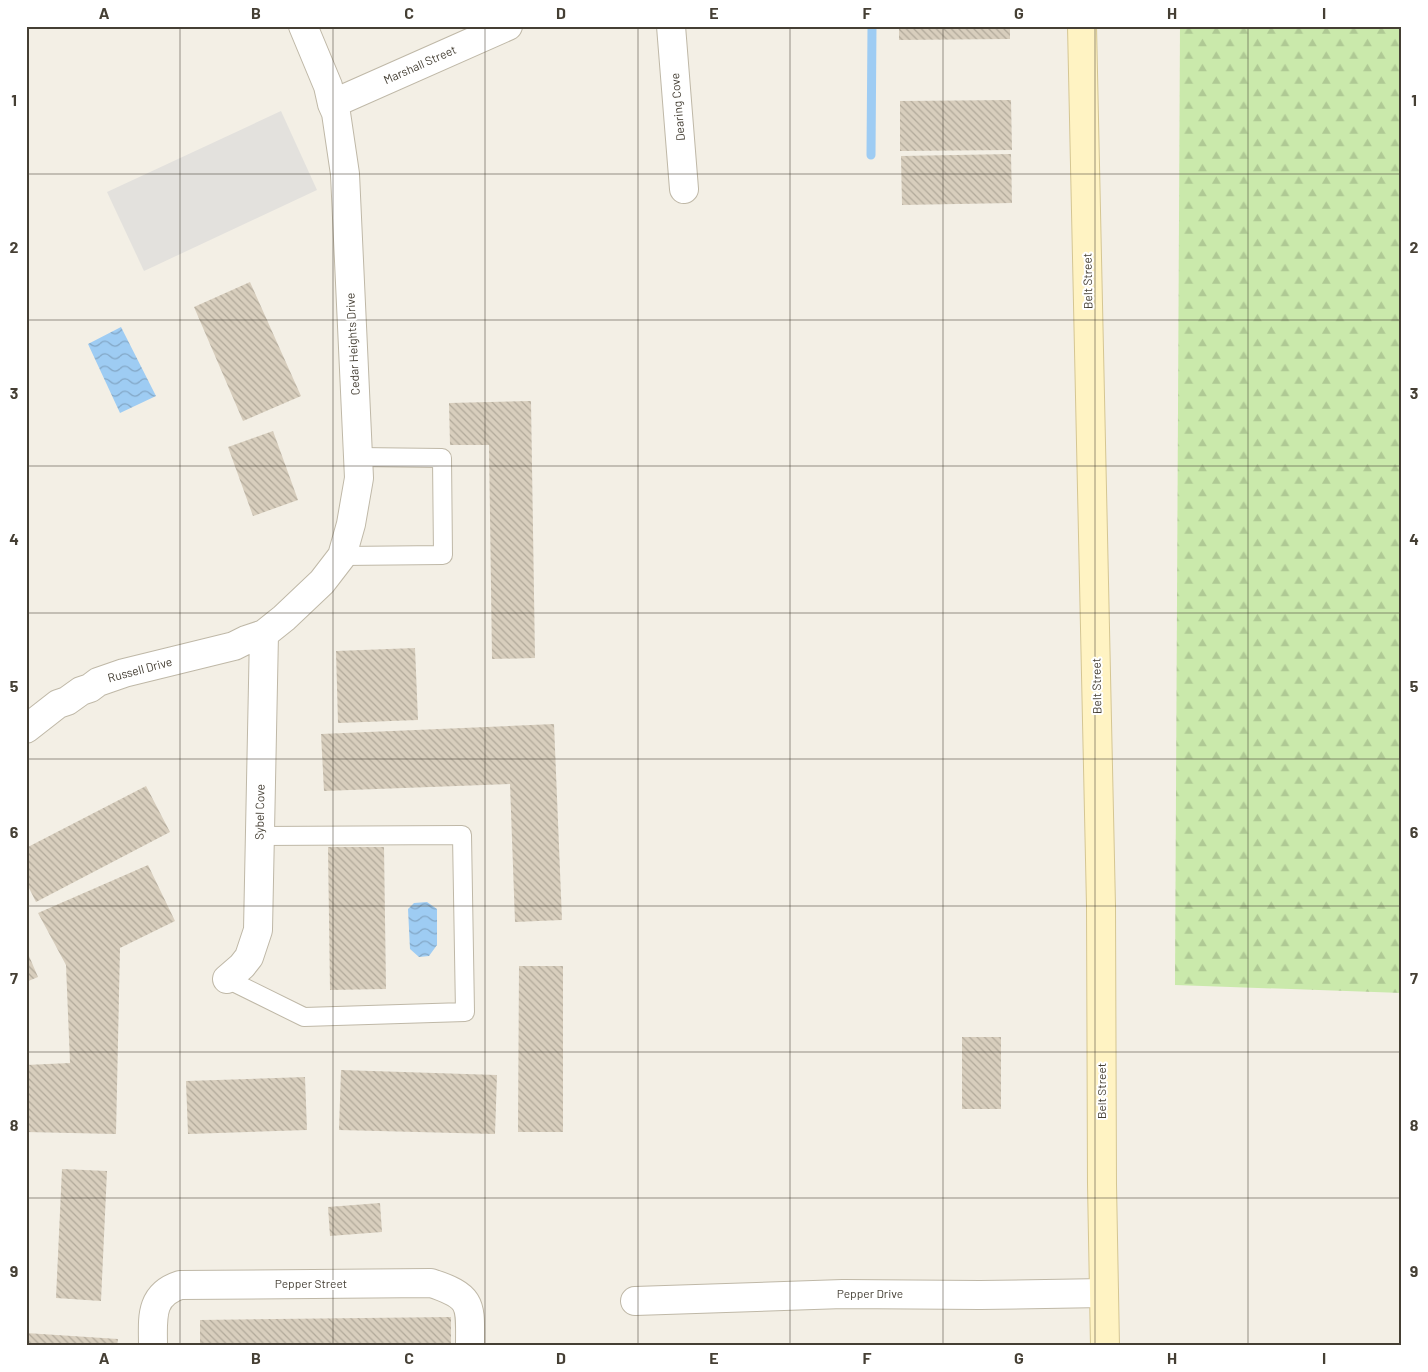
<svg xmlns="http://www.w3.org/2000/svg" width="1428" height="1372" font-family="Barlow,sans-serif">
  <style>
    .forest { fill: url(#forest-firs) }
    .parking { fill: #e3e1dd }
    .water { fill: url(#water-waves) }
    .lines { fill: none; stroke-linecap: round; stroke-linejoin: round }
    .stream { stroke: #9eccf3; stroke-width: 9 }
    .building { fill: url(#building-back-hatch) }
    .lane-casing { stroke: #bfb8a7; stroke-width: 20 }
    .street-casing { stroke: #bfb8a7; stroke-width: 30 }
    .secondary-casing { stroke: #d5c692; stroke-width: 30 }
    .lane { stroke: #fff; stroke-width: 18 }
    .street { stroke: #fff; stroke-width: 28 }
    .secondary { stroke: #fff3c3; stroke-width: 28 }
    .grid { fill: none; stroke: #453f34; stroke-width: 1; stroke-opacity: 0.55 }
    .labels { text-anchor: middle; stroke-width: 4; stroke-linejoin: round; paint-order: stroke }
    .street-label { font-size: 12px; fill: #453f34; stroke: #fff }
    .neatline { fill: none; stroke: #453f34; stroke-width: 2 }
    .grid-label { font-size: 16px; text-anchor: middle; font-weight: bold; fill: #453f34 }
  </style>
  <defs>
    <pattern id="forest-firs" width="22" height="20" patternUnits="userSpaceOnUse" patternTransform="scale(1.25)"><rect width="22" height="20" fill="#cae9ab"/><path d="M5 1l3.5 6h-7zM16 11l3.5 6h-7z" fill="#afc994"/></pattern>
    <pattern id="water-waves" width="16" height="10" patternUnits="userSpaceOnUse" patternTransform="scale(1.25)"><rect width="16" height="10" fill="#9eccf3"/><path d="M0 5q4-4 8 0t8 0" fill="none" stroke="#83a7c6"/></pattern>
    <pattern id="building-back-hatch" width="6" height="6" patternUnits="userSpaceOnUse" patternTransform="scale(1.25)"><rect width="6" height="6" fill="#d8cebd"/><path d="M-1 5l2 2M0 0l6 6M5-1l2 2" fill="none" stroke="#b1a99a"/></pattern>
  </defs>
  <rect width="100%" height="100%" fill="#f3efe5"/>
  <path class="forest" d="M 1180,26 L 1402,26 L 1402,993 L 1175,985 Z"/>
  <path class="parking" d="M 281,111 L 317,190 L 144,271 L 107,192 Z"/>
  <path class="water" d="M 121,327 L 156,396 L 120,413 L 88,344 Z
    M 427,902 L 437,909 L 437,945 L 429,956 L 419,957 L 410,949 L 408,909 L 414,903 Z"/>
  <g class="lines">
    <path class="stream" d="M 871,155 L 872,26"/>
  </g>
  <path class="building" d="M 899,26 L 1010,26 L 1010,39 L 899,40 Z
    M 1011,100 L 1012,150 L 900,151 L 900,101 Z
    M 1011,154 L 1012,203 L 902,205 L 901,156 Z
    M 250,282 L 301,396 L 243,421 L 194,307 Z
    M 531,401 L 535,658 L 492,659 L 489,445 L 450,445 L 449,403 Z
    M 273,431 L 298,500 L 253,516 L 228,447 Z
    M 415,648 L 418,720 L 338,723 L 336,651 Z
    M 554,724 L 562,920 L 515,922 L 510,784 L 324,791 L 321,734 Z
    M 146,786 L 170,832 L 36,902 L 26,882 L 26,848 Z
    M 328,847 L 384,847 L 386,989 L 330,990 Z
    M 148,865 L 175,921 L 120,948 L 116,1134 L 26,1132 L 26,1065 L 70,1063 L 66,965 L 38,913 Z
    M 26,949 L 38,977 L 26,982 Z
    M 519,966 L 563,966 L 563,1132 L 518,1132 Z
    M 962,1037 L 1001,1037 L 1001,1109 L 962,1109 Z
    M 341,1070 L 497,1075 L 495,1134 L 339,1130 Z
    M 305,1077 L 307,1130 L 188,1134 L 186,1081 Z
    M 62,1169 L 107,1171 L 101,1301 L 56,1298 Z
    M 380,1203 L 382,1232 L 330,1236 L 328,1207 Z
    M 451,1317 L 451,1346 L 200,1346 L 200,1320 Z
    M 26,1333 L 118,1339 L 117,1346 L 26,1346 Z"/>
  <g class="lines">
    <defs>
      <path id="lane" d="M 342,556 L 443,555 L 442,458 L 359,457
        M 227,979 L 304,1017 L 465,1012 L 462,835 L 260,836"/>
      <path id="street" d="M 671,26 L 684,189
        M 332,104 L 508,26
        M 26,729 L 58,704 L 67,701 L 81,691 L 90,688 L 98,682 L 124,673 L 234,646 L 246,640 L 264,634 L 284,618 L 322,582 L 342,556 L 351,524 L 359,478 L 345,174 L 336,113 L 332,104 L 328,86 L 303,26
        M 227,979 L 242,966 L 249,957 L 258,930 L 264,634
        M 635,1301 L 843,1294 L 980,1295 L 1104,1293
        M 153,1346 C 153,1319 149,1295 180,1285 L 431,1283 C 474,1297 470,1305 470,1346"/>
      <path id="secondary" d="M 1082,26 L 1101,906 L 1102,1184 L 1105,1346"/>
    </defs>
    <use href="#lane" class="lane-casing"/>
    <use href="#street" class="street-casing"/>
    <use href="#secondary" class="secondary-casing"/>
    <use href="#lane" class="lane"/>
    <use href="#street" class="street"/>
    <use href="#secondary" class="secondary"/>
  </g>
  <path class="grid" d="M 180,26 L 180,1346M 333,26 L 333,1346M 485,26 L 485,1346M 638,26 L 638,1346M 790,26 L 790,1346M 943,26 L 943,1346M 1095,26 L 1095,1346M 1248,26 L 1248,1346M 26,174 L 1402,174M 26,320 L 1402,320M 26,466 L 1402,466M 26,613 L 1402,613M 26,759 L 1402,759M 26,906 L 1402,906M 26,1052 L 1402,1052M 26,1198 L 1402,1198"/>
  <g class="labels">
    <g class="street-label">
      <text transform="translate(420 65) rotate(-24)" y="4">Marshall Street</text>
      <text transform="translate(678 107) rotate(-95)" y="4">Dearing Cove</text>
      <text transform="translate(1088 281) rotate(-91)" y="4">Belt Street</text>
      <text transform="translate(353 344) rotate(-93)" y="4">Cedar Heights Drive</text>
      <text transform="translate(140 670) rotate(-15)" y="4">Russell Drive</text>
      <text transform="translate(1097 686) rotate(-91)" y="4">Belt Street</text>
      <text transform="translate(260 812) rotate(-89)" y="4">Sybel Cove</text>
      <text transform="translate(1102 1091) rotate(-90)" y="4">Belt Street</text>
      <text x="311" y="1288">Pepper Street</text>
      <text x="870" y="1298">Pepper Drive</text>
    </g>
  </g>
  <rect width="1428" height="1372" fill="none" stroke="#ffffff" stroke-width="55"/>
  <rect x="28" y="28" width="1372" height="1316" class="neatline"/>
  <g class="grid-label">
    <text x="104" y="19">A</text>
    <text x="256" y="19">B</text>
    <text x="409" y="19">C</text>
    <text x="561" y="19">D</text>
    <text x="714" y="19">E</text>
    <text x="867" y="19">F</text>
    <text x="1019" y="19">G</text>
    <text x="1172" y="19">H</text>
    <text x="1324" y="19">I</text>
    <text x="14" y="106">1</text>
    <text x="1414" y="106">1</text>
    <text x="14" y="253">2</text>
    <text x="1414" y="253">2</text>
    <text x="14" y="399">3</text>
    <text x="1414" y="399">3</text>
    <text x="14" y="545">4</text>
    <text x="1414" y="545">4</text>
    <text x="14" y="692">5</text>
    <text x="1414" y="692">5</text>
    <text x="14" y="838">6</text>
    <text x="1414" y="838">6</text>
    <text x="14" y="984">7</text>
    <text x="1414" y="984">7</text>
    <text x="14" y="1131">8</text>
    <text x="1414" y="1131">8</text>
    <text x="14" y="1277">9</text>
    <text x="1414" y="1277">9</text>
    <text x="104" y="1364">A</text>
    <text x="256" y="1364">B</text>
    <text x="409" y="1364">C</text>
    <text x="561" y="1364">D</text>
    <text x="714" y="1364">E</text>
    <text x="867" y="1364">F</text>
    <text x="1019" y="1364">G</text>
    <text x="1172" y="1364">H</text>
    <text x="1324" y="1364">I</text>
  </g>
</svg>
